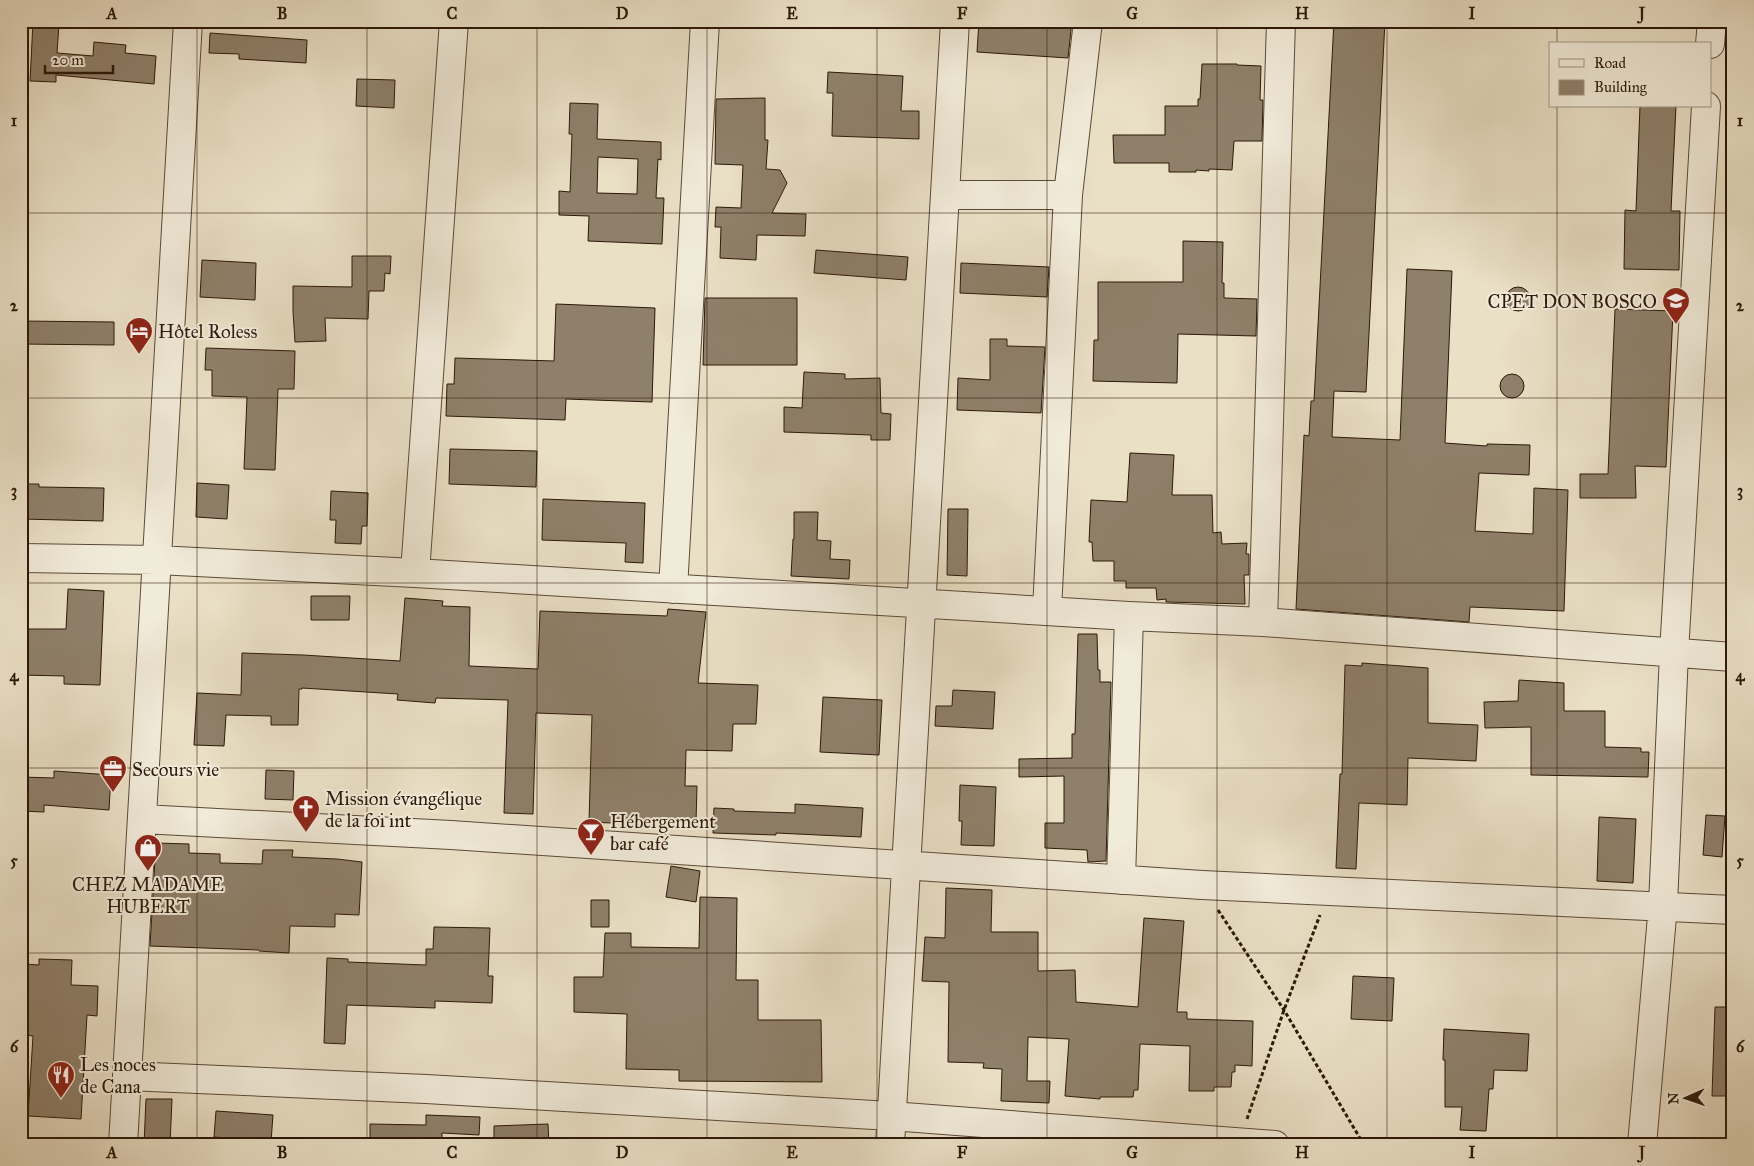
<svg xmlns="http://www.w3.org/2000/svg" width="1754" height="1166" font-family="'IM FELL Great Primer',serif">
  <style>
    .building { fill: #8f806b; stroke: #2c1809; fill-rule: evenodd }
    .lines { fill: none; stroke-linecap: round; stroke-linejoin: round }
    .minor-casing { stroke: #5c4a38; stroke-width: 30 }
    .path { stroke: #2c1809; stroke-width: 3; stroke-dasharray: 4 2.5; stroke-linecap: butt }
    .minor { stroke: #f1ebda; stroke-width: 28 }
    .grid { fill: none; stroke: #2c1809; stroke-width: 1; stroke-opacity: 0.55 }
    .labels { text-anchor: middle; stroke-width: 4; stroke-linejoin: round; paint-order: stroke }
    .poi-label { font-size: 19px; fill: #2c1809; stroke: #f1ebda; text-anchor: start }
    .neatline { fill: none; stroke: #2c1809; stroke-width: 2 }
    .grid-label { font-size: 16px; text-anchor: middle; font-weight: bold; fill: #2c1809 }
  </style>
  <rect width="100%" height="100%" fill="#eae0c6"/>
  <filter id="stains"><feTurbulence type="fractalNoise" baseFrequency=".004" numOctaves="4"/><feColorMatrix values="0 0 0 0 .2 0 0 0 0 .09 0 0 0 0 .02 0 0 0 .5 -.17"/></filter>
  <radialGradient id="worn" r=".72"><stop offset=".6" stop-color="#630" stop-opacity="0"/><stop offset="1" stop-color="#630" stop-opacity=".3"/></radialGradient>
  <path class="building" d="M 979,21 L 1072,21 L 1068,58 L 977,52 Z
    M 1334,21 L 1385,21 L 1366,392 L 1334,391 L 1332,437 L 1400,440 L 1407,269 L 1452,271 L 1445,443 L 1487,446 L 1487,444 L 1530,445 L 1529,475 L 1479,473 L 1475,531 L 1533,534 L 1534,488 L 1568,490 L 1564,611 L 1470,607 L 1469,622 L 1296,609 L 1304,435 L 1309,436 L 1311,401 L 1314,401 Z
    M 33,22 L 59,24 L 57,53 L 93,56 L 94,42 L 126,45 L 125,53 L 156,56 L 154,84 L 56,75 L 56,82 L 30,81 Z
    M 210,33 L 307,40 L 306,63 L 239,59 L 239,54 L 209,53 Z
    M 1202,64 L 1237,64 L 1237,65 L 1261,66 L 1260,100 L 1263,100 L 1262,141 L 1234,141 L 1232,170 L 1209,169 L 1209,171 L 1196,170 L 1196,172 L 1169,172 L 1169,163 L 1114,163 L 1113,135 L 1165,135 L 1165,106 L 1198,106 L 1198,99 L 1200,99 Z
    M 828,72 L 903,76 L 901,111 L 919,111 L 919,139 L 832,136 L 833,93 L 827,93 Z
    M 357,79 L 395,80 L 394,108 L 356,106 Z
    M 765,98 L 765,140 L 768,140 L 766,169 L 780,170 L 787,183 L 772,213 L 806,214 L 805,236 L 757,235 L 756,260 L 720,258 L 721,227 L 715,227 L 716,207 L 741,208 L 743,165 L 715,164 L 716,99 Z
    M 570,103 L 598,104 L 597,139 L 661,142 L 661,160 L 658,159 L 656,198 L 664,198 L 662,244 L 588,241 L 589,216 L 559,215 L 559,191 L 570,192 L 572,134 L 569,134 ZM 598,157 L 638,159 L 637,194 L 597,193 Z
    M 1640,106 L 1676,106 L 1671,211 L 1680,211 L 1679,270 L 1624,269 L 1625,210 L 1636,211 Z
    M 1183,241 L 1223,242 L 1222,283 L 1224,283 L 1224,298 L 1257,299 L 1256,336 L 1178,334 L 1177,383 L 1093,381 L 1094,340 L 1098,340 L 1098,282 L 1183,282 Z
    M 816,250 L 908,257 L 906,280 L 814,273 Z
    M 352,256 L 391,256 L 390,274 L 385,273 L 384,291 L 369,291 L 368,319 L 325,318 L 326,341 L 295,342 L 293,311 L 293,286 L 352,287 Z
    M 202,260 L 256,263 L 255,300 L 200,297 Z
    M 961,263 L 1049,267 L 1047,297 L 960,293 Z
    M1506 299a12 12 0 1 1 24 0a12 12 0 1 1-24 0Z
    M 705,298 L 797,298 L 797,365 L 703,365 Z
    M 556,304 L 655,308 L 652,402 L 566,399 L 565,420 L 446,416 L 447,384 L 454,384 L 455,358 L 554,361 Z
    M 1615,309 L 1673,311 L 1666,467 L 1635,466 L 1636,498 L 1580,498 L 1580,474 L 1608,474 Z
    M 21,321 L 114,322 L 114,345 L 21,344 Z
    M 990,339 L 1007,339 L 1007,346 L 1045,347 L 1041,413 L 957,410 L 958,378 L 990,380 Z
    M 206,348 L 295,351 L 294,389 L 278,389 L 275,470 L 244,469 L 247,397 L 212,396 L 212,370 L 205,370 Z
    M 804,372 L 845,374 L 845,379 L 880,378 L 881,413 L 891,414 L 890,440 L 871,440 L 871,435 L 784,432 L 784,407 L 802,408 Z
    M1500 386a12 12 0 1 1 24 0a12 12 0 1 1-24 0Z
    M 450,449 L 537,451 L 536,487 L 449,484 Z
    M 1130,453 L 1174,455 L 1172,495 L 1212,495 L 1213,533 L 1221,532 L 1222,544 L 1247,543 L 1246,554 L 1249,554 L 1249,575 L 1244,575 L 1245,604 L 1166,602 L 1166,599 L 1157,600 L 1156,588 L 1126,588 L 1126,581 L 1114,581 L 1114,561 L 1093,561 L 1092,542 L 1089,542 L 1091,500 L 1127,502 Z
    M 197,483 L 229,485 L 227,519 L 196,517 Z
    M 21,484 L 39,484 L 39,487 L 104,488 L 103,521 L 21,519 Z
    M 331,491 L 368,493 L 367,526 L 362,526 L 361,544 L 335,543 L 336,520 L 330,520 Z
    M 543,499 L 645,503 L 643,563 L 625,562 L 626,543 L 542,540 Z
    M 948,509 L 968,509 L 967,576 L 947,575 Z
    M 794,512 L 818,512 L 817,540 L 831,541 L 830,559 L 850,560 L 849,579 L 791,576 L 793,539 L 794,539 Z
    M 68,589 L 104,591 L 100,685 L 64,684 L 64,676 L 21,675 L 21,629 L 66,629 Z
    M 311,596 L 350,596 L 349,620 L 311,620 Z
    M 405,598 L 443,601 L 442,606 L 470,607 L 469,666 L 538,669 L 540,611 L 667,616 L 668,609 L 706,612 L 698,683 L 758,685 L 756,724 L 733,724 L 732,751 L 686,750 L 685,786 L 697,786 L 696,822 L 634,820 L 634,824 L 589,822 L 592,715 L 536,713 L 533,814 L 504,813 L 508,700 L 436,698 L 435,703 L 397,700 L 398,694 L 302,688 L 302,689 L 299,689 L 298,725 L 271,725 L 271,716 L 226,715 L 224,746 L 194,745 L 197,693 L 241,695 L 242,653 L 303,655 L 400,661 Z
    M 1078,634 L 1097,634 L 1098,670 L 1100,670 L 1100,682 L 1111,682 L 1106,861 L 1088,862 L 1087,850 L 1045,848 L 1045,823 L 1064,823 L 1064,776 L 1019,777 L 1019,759 L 1072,758 L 1072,734 L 1075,734 Z
    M 1362,663 L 1428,668 L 1428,723 L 1478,725 L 1476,761 L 1408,758 L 1407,805 L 1359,803 L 1356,869 L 1336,868 L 1340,774 L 1342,774 L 1345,665 L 1362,666 Z
    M 1519,680 L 1564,683 L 1564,711 L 1605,711 L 1605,747 L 1641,748 L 1641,752 L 1649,752 L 1648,777 L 1531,775 L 1531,727 L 1485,728 L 1484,702 L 1518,701 Z
    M 953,690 L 995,692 L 993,729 L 935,726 L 936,706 L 952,706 Z
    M 823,697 L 882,700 L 879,755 L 820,752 Z
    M 266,770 L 294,771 L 293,800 L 265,799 Z
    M 54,771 L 111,775 L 109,810 L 44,805 L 44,812 L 21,811 L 21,777 L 54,778 Z
    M 960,785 L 996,787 L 994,846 L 961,845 L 962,821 L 959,821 Z
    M 795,804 L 863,808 L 861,837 L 776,833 L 776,835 L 713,833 L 714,808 L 734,809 L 734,811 L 795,813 Z
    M 1706,815 L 1725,816 L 1722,857 L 1703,855 Z
    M 1599,817 L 1636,819 L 1633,883 L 1597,881 Z
    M 156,843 L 189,844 L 189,853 L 220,854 L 220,863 L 262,864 L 263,850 L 293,850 L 292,857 L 337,859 L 362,862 L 359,915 L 335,914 L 335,927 L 290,926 L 289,953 L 259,951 L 259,950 L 150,946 Z
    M 671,866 L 700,871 L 696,902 L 666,897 Z
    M 946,888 L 992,890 L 991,932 L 1038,932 L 1038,971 L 1075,970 L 1076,1002 L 1138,1007 L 1144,918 L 1184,921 L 1177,1012 L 1187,1012 L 1187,1019 L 1253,1021 L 1252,1066 L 1235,1065 L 1235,1072 L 1232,1072 L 1231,1087 L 1214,1087 L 1214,1091 L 1189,1091 L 1190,1046 L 1140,1044 L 1138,1090 L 1134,1090 L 1133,1097 L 1100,1097 L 1100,1099 L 1065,1096 L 1069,1039 L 1028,1037 L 1027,1081 L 1050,1081 L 1049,1103 L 1001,1101 L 1002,1069 L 983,1068 L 984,1063 L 948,1062 L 949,982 L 922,981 L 925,937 L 945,938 Z
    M 700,897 L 737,898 L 736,980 L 758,980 L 758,1020 L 821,1020 L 822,1082 L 679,1081 L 679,1070 L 626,1069 L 627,1014 L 574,1012 L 574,977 L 603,977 L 605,933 L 631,933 L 631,947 L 699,948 Z
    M 591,900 L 609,900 L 609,927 L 591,927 Z
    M 434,927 L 490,928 L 488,976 L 493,976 L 492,1003 L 435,1001 L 435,1008 L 347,1005 L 345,1044 L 324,1043 L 327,958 L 348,959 L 348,962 L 426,965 L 426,949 L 433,949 Z
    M 39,959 L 72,960 L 71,985 L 98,986 L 97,1016 L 87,1015 L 81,1119 L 28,1116 L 33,1036 L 25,1035 L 25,964 L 39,965 Z
    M 1353,976 L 1394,978 L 1392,1021 L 1351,1019 Z
    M 1715,1007 L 1730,1007 L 1730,1013 L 1733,1013 L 1733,1050 L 1731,1050 L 1731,1096 L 1712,1096 Z
    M 1444,1029 L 1529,1034 L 1527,1071 L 1494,1070 L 1493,1089 L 1489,1089 L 1486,1131 L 1460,1130 L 1462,1107 L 1445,1107 L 1445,1060 L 1443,1060 Z
    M 146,1099 L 172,1099 L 170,1145 L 144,1145 Z
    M 216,1111 L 273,1115 L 271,1142 L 214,1137 Z
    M 426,1115 L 480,1117 L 479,1135 L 442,1133 L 442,1145 L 370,1145 L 370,1124 L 426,1125 Z
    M 548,1124 L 549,1145 L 494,1145 L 494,1126 Z"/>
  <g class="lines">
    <defs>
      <path id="minor" d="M 1710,44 L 1712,21
        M 945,195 L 1068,195
        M 21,558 L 157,560 L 415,573 L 1129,616 L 1263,622 L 1733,657
        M 415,573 L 454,21
        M 673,589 L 705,21
        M 1047,610 L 1068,195 L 1088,21
        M 1263,622 L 1281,21
        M 142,819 L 451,835 L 1202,885 L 1733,910
        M 1121,880 L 1129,616
        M 127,1076 L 426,1089 L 891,1116 L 1275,1145
        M 123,1145 L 188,21
        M 890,1145 L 955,21
        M 1642,1145 L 1663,905 L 1674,653 L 1706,106"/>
    </defs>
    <use href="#minor" class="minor-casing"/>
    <path class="path" d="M 1218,910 L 1284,1010 L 1364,1145
      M 1247,1119 L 1284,1010 L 1320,915"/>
    <use href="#minor" class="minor"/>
  </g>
  <path class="grid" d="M 197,21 L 197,1145M 367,21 L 367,1145M 537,21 L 537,1145M 707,21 L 707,1145M 877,21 L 877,1145M 1047,21 L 1047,1145M 1217,21 L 1217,1145M 1387,21 L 1387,1145M 1557,21 L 1557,44M 1557,106 L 1557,1145M 21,213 L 1733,213M 21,398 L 1733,398M 21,583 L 1733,583M 21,768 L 1733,768M 21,953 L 1733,953"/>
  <defs>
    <symbol id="school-pin" viewBox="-11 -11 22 30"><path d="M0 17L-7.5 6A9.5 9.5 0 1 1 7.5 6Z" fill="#8f2418" stroke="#f1ebda"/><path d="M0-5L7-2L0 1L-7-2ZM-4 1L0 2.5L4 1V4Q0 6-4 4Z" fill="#fff"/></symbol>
    <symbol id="hotel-pin" viewBox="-11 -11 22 30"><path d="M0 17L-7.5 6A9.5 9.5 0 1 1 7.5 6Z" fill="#8f2418" stroke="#f1ebda"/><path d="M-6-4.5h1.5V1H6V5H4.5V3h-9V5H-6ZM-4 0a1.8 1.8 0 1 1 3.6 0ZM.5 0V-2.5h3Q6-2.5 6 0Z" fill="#fff"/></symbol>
    <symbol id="office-pin" viewBox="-11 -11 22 30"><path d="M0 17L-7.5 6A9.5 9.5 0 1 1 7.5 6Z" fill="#8f2418" stroke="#f1ebda"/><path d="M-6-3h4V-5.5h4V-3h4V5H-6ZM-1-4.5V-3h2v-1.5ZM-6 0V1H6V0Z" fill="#fff"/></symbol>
    <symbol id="church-pin" viewBox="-11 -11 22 30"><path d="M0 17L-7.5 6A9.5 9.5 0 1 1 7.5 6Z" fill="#8f2418" stroke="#f1ebda"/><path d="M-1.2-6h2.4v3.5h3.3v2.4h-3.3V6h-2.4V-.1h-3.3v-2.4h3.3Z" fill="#fff"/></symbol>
    <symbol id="bar-pin" viewBox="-11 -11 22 30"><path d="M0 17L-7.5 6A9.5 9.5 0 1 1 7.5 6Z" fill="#8f2418" stroke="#f1ebda"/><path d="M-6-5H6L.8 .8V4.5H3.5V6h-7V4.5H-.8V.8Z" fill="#fff"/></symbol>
    <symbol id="shop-pin" viewBox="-11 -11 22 30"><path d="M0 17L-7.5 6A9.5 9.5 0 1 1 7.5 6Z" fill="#8f2418" stroke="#f1ebda"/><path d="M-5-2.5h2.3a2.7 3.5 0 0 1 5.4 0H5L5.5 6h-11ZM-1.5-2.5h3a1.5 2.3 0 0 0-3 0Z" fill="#fff"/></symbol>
    <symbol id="restaurant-pin" viewBox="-11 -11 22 30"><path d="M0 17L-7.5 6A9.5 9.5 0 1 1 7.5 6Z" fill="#8f2418" stroke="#f1ebda"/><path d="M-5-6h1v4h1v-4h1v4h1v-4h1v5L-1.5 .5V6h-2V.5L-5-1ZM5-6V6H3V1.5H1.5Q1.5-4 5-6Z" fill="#fff"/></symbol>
  </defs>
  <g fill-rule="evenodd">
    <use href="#school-pin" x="1660" y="285" width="32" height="43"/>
    <use href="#hotel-pin" x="123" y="315" width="32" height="43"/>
    <use href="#office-pin" x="97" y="753" width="32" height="43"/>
    <use href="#church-pin" x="290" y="793" width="32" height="43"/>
    <use href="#bar-pin" x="575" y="816" width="32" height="43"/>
    <use href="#shop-pin" x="132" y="832" width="32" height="43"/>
    <use href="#restaurant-pin" x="45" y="1059" width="32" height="43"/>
  </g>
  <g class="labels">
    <g class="poi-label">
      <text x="1657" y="308" text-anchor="end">CPET DON BOSCO</text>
      <text x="158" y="338">Hôtel Roless</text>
      <text x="132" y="776">Secours vie</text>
      <text x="325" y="805">Mission évangélique<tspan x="325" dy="22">de la foi int</tspan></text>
      <text x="610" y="828">Hébergement<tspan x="610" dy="22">bar café</tspan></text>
      <text x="148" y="891" text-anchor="middle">CHEZ MADAME<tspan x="148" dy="22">HUBERT</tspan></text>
      <text x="80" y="1071">Les noces<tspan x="80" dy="22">de Cana</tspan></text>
    </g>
  </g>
  <rect width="1754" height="1166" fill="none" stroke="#eae0c6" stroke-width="55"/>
  <rect x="1549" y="42" width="162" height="65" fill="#f1ebda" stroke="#a29786"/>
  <rect x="1559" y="59" width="25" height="8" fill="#f1ebda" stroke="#a29786"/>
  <text x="1594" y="68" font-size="15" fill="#2c1809">Road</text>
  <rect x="1559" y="80" width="25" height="15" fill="#8f806b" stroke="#a29786"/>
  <text x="1594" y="92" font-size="15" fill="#2c1809">Building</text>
  <g transform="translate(1686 1098) rotate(268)" stroke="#f1ebda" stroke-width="4" paint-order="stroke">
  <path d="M0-4L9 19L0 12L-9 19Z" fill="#2c1809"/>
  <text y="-8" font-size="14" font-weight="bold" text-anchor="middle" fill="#2c1809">N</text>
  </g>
  <path d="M45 65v8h68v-8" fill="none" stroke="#2c1809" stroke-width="2.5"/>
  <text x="52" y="65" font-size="15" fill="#2c1809" stroke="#f1ebda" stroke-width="4" paint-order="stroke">20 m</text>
  <rect x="28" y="28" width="1698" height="1110" class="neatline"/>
  <g class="grid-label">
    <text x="112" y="19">A</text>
    <text x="282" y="19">B</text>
    <text x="452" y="19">C</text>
    <text x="622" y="19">D</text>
    <text x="792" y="19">E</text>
    <text x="962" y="19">F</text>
    <text x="1132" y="19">G</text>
    <text x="1302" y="19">H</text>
    <text x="1472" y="19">I</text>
    <text x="1642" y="19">J</text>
    <text x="14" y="126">1</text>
    <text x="1740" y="126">1</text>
    <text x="14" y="311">2</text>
    <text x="1740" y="311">2</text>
    <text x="14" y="496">3</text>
    <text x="1740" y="496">3</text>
    <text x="14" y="681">4</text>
    <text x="1740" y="681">4</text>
    <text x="14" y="866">5</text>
    <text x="1740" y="866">5</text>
    <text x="14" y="1052">6</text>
    <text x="1740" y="1052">6</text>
    <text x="112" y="1158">A</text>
    <text x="282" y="1158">B</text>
    <text x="452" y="1158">C</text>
    <text x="622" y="1158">D</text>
    <text x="792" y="1158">E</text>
    <text x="962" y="1158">F</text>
    <text x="1132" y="1158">G</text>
    <text x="1302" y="1158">H</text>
    <text x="1472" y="1158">I</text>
    <text x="1642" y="1158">J</text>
  </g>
  <rect width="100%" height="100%" filter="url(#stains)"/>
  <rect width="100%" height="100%" fill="url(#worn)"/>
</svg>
